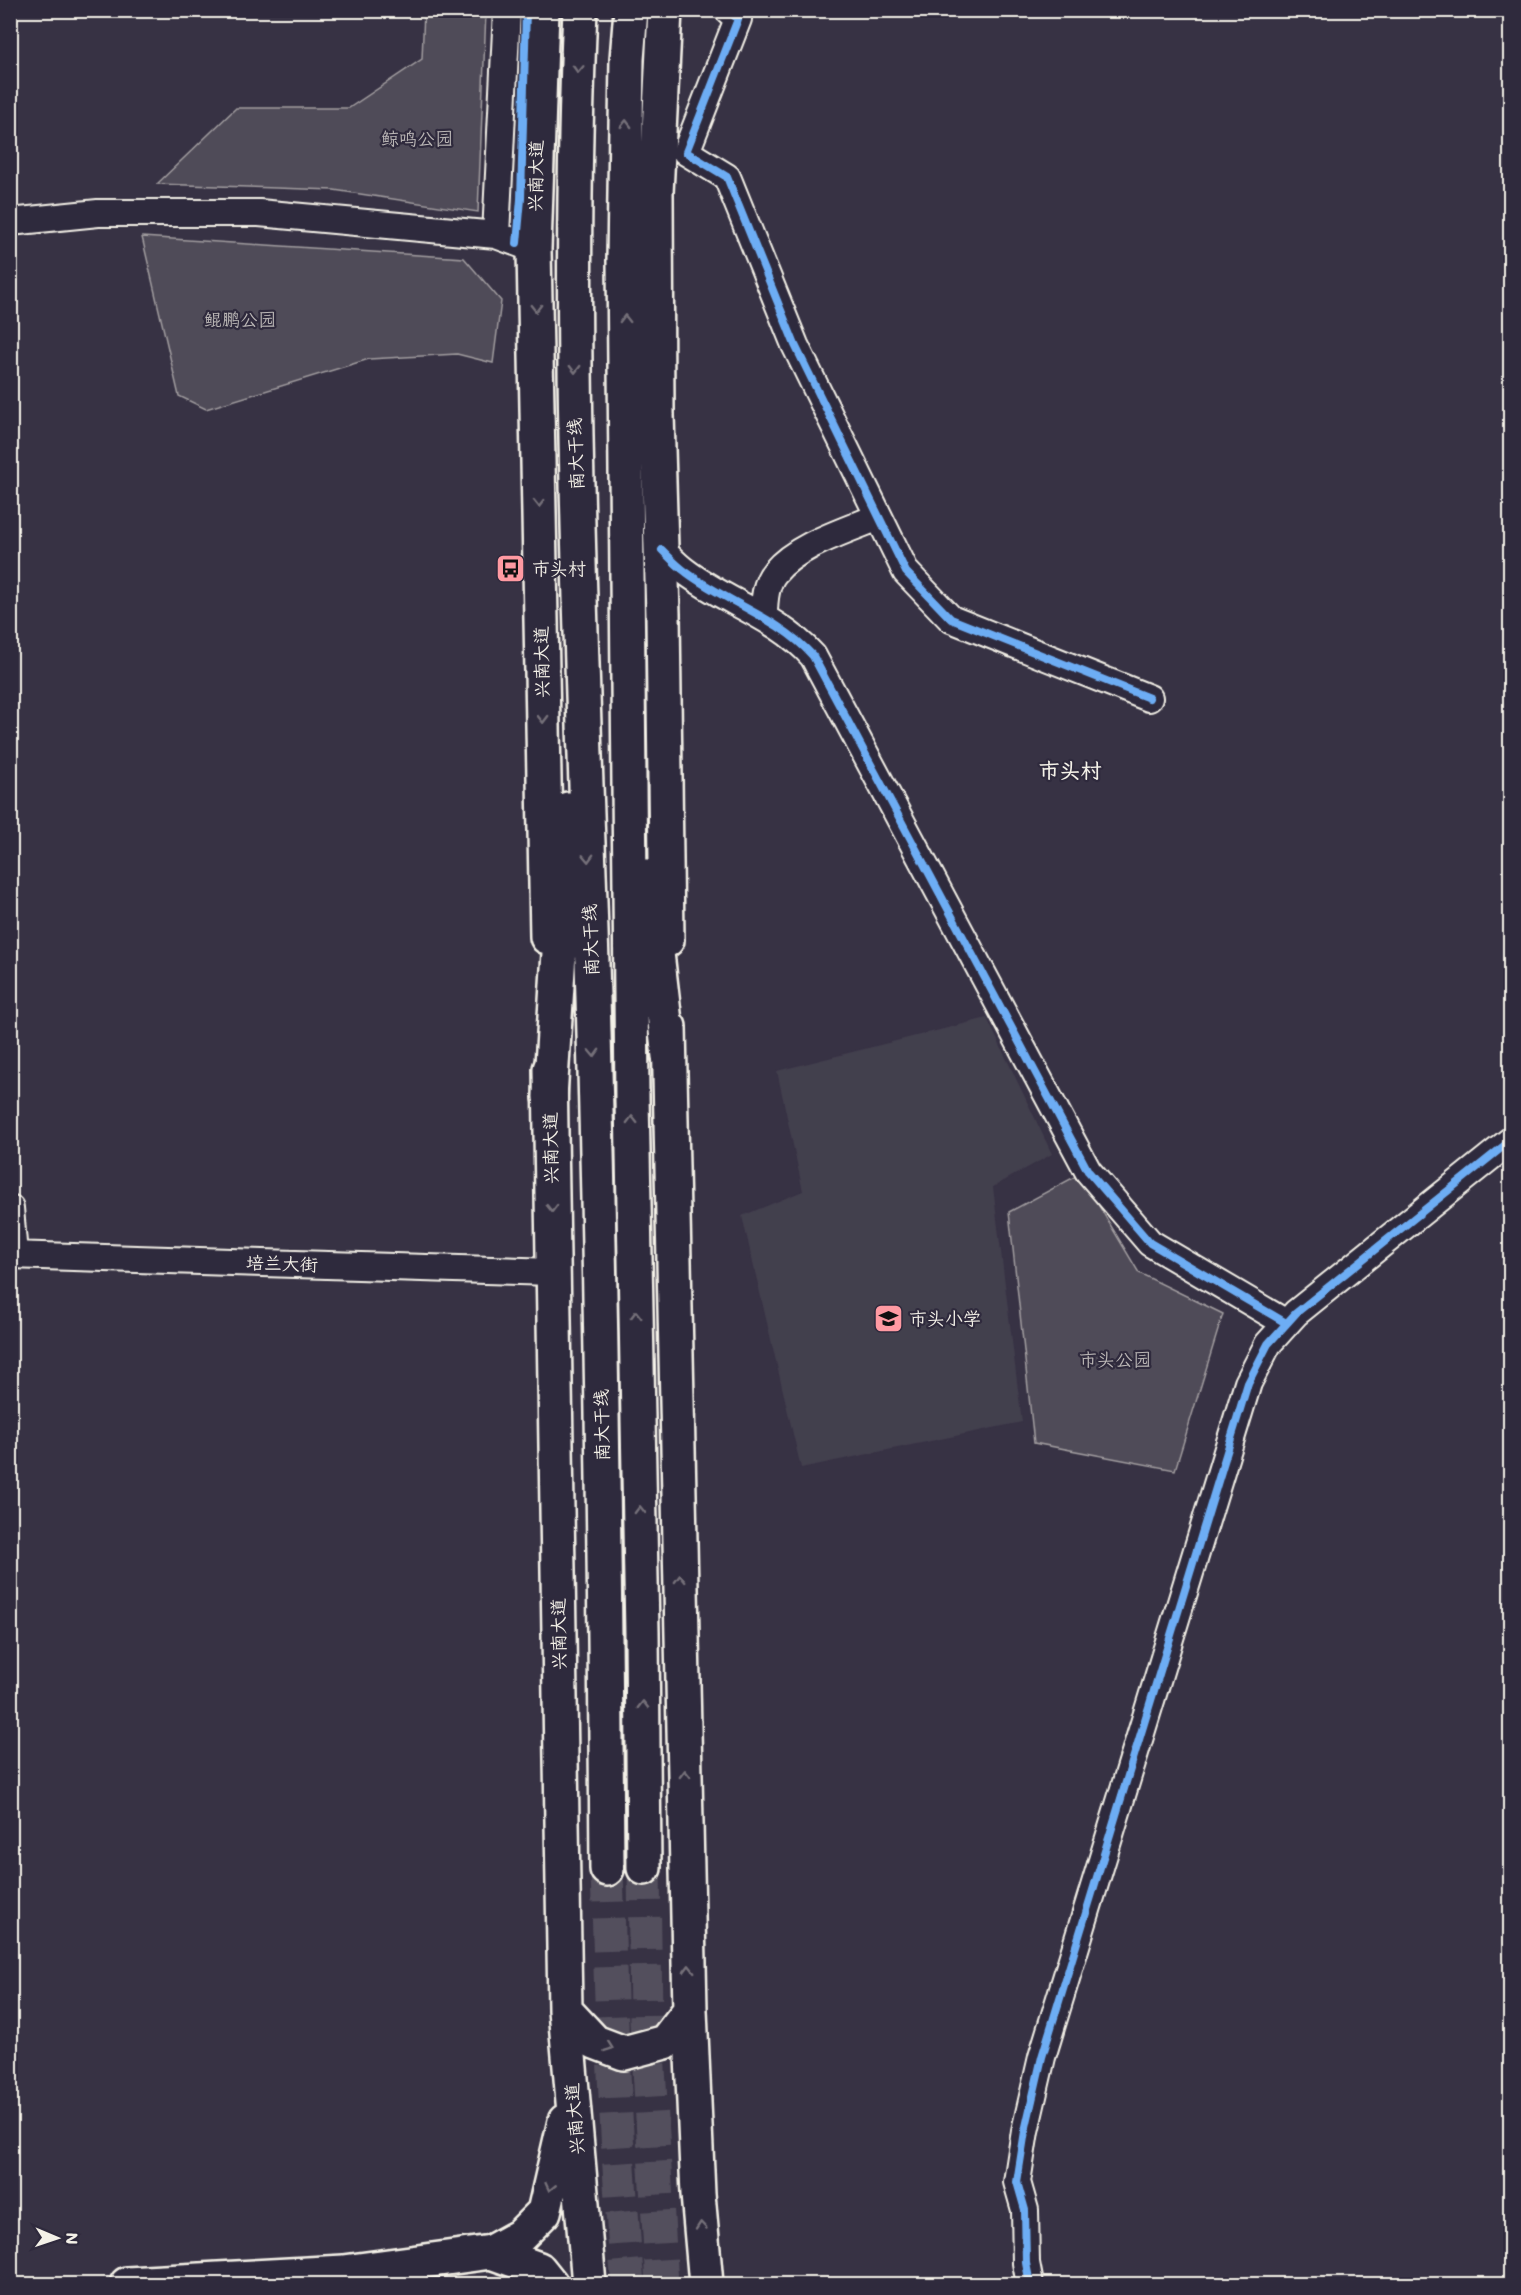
<svg xmlns="http://www.w3.org/2000/svg" width="1521" height="2295" font-family="Mali,'LXGW WenKai TC',sans-serif">
  <style>
    .built { fill: #433f4e }
    .green { fill: #504b59; stroke: #a29ea0; stroke-width: 1.5 }
    .lines { fill: none; stroke-linecap: round; stroke-linejoin: round }
    .highway-tunnel { stroke: #534f5d; stroke-width: 33; stroke-dasharray: 33 16; stroke-linecap: butt }
    .minor-casing { stroke: #f4f1e8; stroke-width: 30 }
    .major-casing { stroke: #f4f1e8; stroke-width: 38 }
    .highway-casing { stroke: #f4f1e8; stroke-width: 38 }
    .minor { stroke: #2f2a3d; stroke-width: 26 }
    .major { stroke: #2f2a3d; stroke-width: 33 }
    .highway { stroke: #2f2a3d; stroke-width: 33 }
    .cycleway-casing { stroke: #2f2a3d; stroke-width: 11 }
    .cycleway { stroke: #6dadf4; stroke-width: 8 }
    .oneway { stroke: #747079 }
    .labels { text-anchor: middle; stroke-width: 4.5; stroke-linejoin: round; paint-order: stroke }
    .park-label { font-size: 18px; fill: #bbb7b6; stroke: #2f2a3d }
    .street-label { font-size: 18px; fill: #f4f1e8; stroke: #2f2a3d }
    .poi-label { font-size: 18px; fill: #f4f1e8; stroke: #2f2a3d; text-anchor: start }
    .quarter-label { font-size: 21px; font-weight: bold; fill: #f4f1e8; stroke: #2f2a3d }
  </style>
  <rect width="100%" height="100%" fill="#373244"/>
  <filter id="ink" filterUnits="userSpaceOnUse"><feTurbulence type="fractalNoise" baseFrequency=".0167" numOctaves="2"/><feDisplacementMap in="SourceGraphic" scale="12" xChannelSelector="R" yChannelSelector="G"/><feConvolveMatrix kernelMatrix="1 2 1 2 8 2 1 2 1" color-interpolation-filters="sRGB"/></filter>
  <g filter="url(#ink)">
    <path class="built" d="M 987,1018 L 1052,1154 L 993,1187 L 1022,1422 L 801,1468 L 742,1216 L 803,1191 L 777,1071 Z"/>
    <path class="green" d="M 424,11 L 486,11 L 478,212 L 334,190 L 157,184 L 236,108 L 349,108 L 422,59 Z
      M 142,237 L 464,258 L 501,301 L 493,363 L 457,354 L 369,359 L 206,409 L 179,396 Z
      M 1080,1174 L 1139,1273 L 1223,1314 L 1175,1470 L 1034,1443 L 1009,1212 Z"/>
    <g class="lines">
      <path class="highway-tunnel" d="M 644,1868 L 646,2019 L 662,2284
        M 607,1869 C 611,2007 615,2146 628,2284"/>
      <defs>
        <path id="minor" d="M 507,10 L 496,235 L 534,249
          M 728,10 L 738,19 L 686,152 L 727,177 L 795,345 L 906,572 L 951,619 L 1149,698
          M 10,222 L 98,213 L 259,213 L 496,235
          M 662,550 C 670,558 677,566 686,572 C 727,603 778,617 813,656 L 1088,1171 L 1150,1243 L 1286,1323
          M 764,616 C 764,602 765,583 775,572 C 797,545 846,531 878,517
          M 10,1208 L 14,1255
          M 10,1255 L 553,1272
          M 1030,2284 L 1026,2263 L 1025,2210 L 1017,2182 L 1025,2131 L 1042,2057 L 1248,1383 L 1268,1344 L 1296,1313 L 1510,1141"/>
        <path id="major" d="M 542,10 L 534,249 L 547,937
          M 665,10 L 656,193 L 657,415 L 663,614 L 667,940
          M 669,1027 L 690,2010 L 698,2194 L 706,2284
          M 550,1069 L 565,2010 L 589,2284
          M 565,2010 L 595,2042 L 624,2053 L 665,2042 L 690,2010
          M 491,2252 L 539,2269 L 551,2284
          M 127,2284 L 344,2272 L 491,2252 L 520,2236 L 544,2212 L 565,2121"/>
        <path id="highway" d="M 580,10 C 566,328 582,646 592,963 C 601,1265 605,1567 607,1869
          M 631,10 L 627,59 L 624,260 L 632,1098 L 642,1633 L 644,1868
          M 648,876 L 669,1056
          M 550,1097 L 568,809"/>
      </defs>
      <use href="#minor" class="minor-casing"/>
      <use href="#major" class="major-casing"/>
      <use href="#highway" class="highway-casing"/>
      <use href="#minor" class="minor"/>
      <use href="#major" class="major"/>
      <use href="#highway" class="highway"/>
      <defs>
        <path id="cycleway" d="M 728,10 L 738,19 L 686,152 L 727,177 L 795,345 L 906,572 L 951,619 L 1149,698
          M 517,243 L 521,199 L 526,10
          M 662,550 C 670,558 677,566 686,572 C 727,603 778,617 813,656 L 1088,1171 L 1150,1243 L 1286,1323
          M 1030,2284 L 1026,2263 L 1025,2210 L 1017,2182 L 1025,2131 L 1042,2057 L 1248,1383 L 1268,1344 L 1296,1313 L 1510,1141"/>
      </defs>
      <use href="#cycleway" class="cycleway-casing"/>
      <use href="#cycleway" class="cycleway"/>
    </g>
    <defs><path id="oneway-chevron" d="M-2-3.5L2.5 0L-2 3.5" fill="none" stroke-width="1.6" stroke-linecap="round" stroke-linejoin="round" transform="scale(1.5)"/></defs>
    <g class="oneway">
      <use href="#oneway-chevron" transform="translate(578 69) rotate(92)"/>
      <use href="#oneway-chevron" transform="translate(626 124) rotate(-89)"/>
      <use href="#oneway-chevron" transform="translate(536 308) rotate(89)"/>
      <use href="#oneway-chevron" transform="translate(625 319) rotate(-91)"/>
      <use href="#oneway-chevron" transform="translate(575 369) rotate(90)"/>
      <use href="#oneway-chevron" transform="translate(539 503) rotate(89)"/>
      <use href="#oneway-chevron" transform="translate(543 719) rotate(89)"/>
      <use href="#oneway-chevron" transform="translate(588 858) rotate(88)"/>
      <use href="#oneway-chevron" transform="translate(594 1053) rotate(88)"/>
      <use href="#oneway-chevron" transform="translate(632 1120) rotate(-91)"/>
      <use href="#oneway-chevron" transform="translate(552 1208) rotate(89)"/>
      <use href="#oneway-chevron" transform="translate(636 1315) rotate(-91)"/>
      <use href="#oneway-chevron" transform="translate(640 1510) rotate(-91)"/>
      <use href="#oneway-chevron" transform="translate(680 1579) rotate(-91)"/>
      <use href="#oneway-chevron" transform="translate(643 1705) rotate(-90)"/>
      <use href="#oneway-chevron" transform="translate(685 1774) rotate(-91)"/>
      <use href="#oneway-chevron" transform="translate(689 1969) rotate(-91)"/>
      <use href="#oneway-chevron" transform="translate(609 2047) rotate(20)"/>
      <use href="#oneway-chevron" transform="translate(550 2187) rotate(103)"/>
      <use href="#oneway-chevron" transform="translate(701 2226) rotate(-95)"/>
    </g>
  </g>
  <defs>
    <symbol id="bus-square" viewBox="-11 -11 22 22"><rect x="-9" y="-9" width="18" height="18" rx="4" fill="#ff9aa2" stroke="#2f2a3d"/><path d="M-5-6H5V4H4V6H2V4H-2V6H-4V4H-5ZM-3.5-4V0h7V-4ZM-3.5 1.2v1.5H-2V1.2ZM2 1.2v1.5H3.5V1.2Z" fill="#111"/></symbol>
    <symbol id="school-square" viewBox="-11 -11 22 22"><rect x="-9" y="-9" width="18" height="18" rx="4" fill="#ff9aa2" stroke="#2f2a3d"/><path d="M0-5L7-2L0 1L-7-2ZM-4 1L0 2.5L4 1V4Q0 6-4 4Z" fill="#111"/></symbol>
  </defs>
  <g fill-rule="evenodd">
    <use href="#bus-square" x="494" y="552" width="33" height="33"/>
    <use href="#school-square" x="872" y="1302" width="33" height="33"/>
  </g>
  <g class="labels">
    <g class="park-label">
      <text x="417" y="145">鲸鸣公园</text>
      <text x="240" y="326">鲲鹏公园</text>
      <text x="1115" y="1366">市头公园</text>
    </g>
    <g class="street-label">
      <text transform="translate(536 176) rotate(-89)" y="6">兴南大道</text>
      <text transform="translate(576 454) rotate(-92)" y="6">南大干线</text>
      <text transform="translate(542 662) rotate(-91)" y="6">兴南大道</text>
      <text transform="translate(591 940) rotate(-92)" y="6">南大干线</text>
      <text transform="translate(551 1148) rotate(-91)" y="6">兴南大道</text>
      <text transform="translate(282 1264) rotate(2)" y="6">培兰大街</text>
      <text transform="translate(602 1425) rotate(-91)" y="6">南大干线</text>
      <text transform="translate(559 1634) rotate(-91)" y="6">兴南大道</text>
      <text transform="translate(575 2119) rotate(-95)" y="6">兴南大道</text>
    </g>
    <g class="poi-label">
      <text x="532" y="575">市头村</text>
      <text x="909" y="1325">市头小学</text>
    </g>
    <g class="quarter-label">
      <text x="1070" y="778">市头村</text>
    </g>
  </g>
  <rect width="1521" height="2295" fill="none" stroke="#2f2a3d" stroke-width="36"/>
  <rect x="18" y="18" width="1485" height="2259" fill="none" stroke="#f4f1e8" stroke-width="2" filter="url(#ink)"/>
  <g transform="translate(57 2238) rotate(92)" stroke="#2f2a3d" stroke-width="4.5" paint-order="stroke">
  <path d="M0-4.5L10 22L0 15L-10 22Z" fill="#f4f1e8"/>
  <text y="-9" font-size="16" font-weight="bold" text-anchor="middle" fill="#f4f1e8">N</text>
  </g>
</svg>
